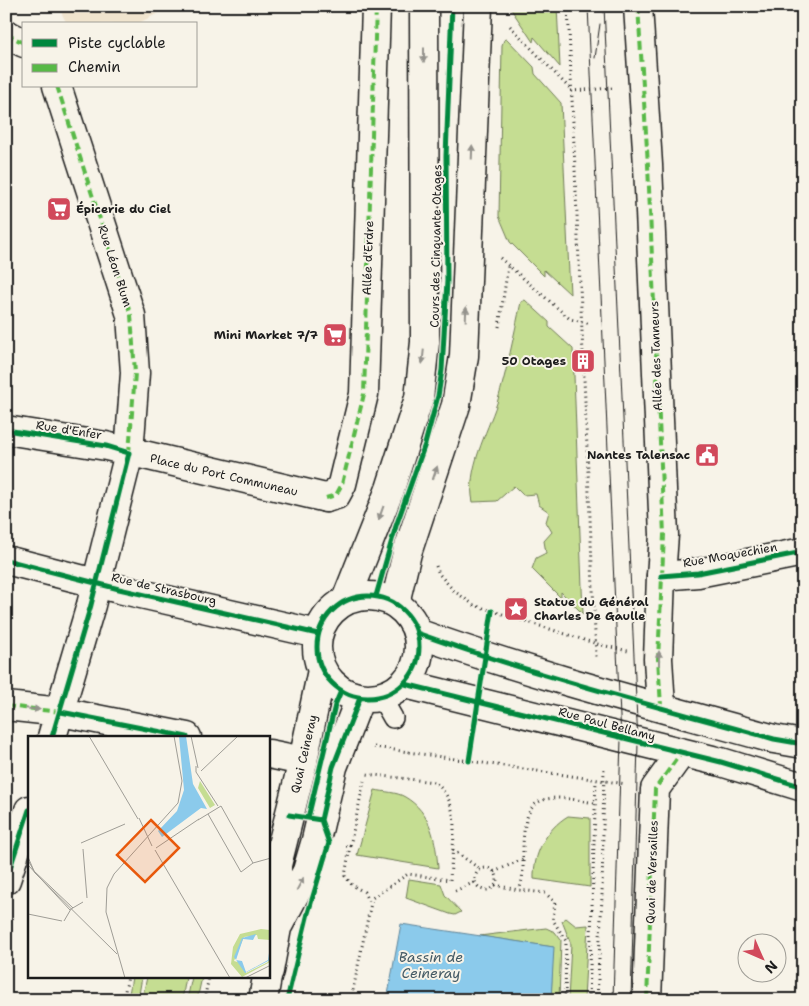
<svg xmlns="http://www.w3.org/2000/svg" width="809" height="1006" font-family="'Shantell Sans',sans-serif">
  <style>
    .built { fill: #f0e4ce }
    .green { fill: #c5dd92; stroke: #707c57 }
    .water { fill: #8bcaeb; stroke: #5f8498 }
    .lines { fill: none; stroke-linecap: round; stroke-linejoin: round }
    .service-casing { stroke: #1c1c1c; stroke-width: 22 }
    .pedestrian-casing { stroke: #1c1c1c; stroke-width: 31 }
    .minor-casing { stroke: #1c1c1c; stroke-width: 31 }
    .secondary-casing { stroke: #1c1c1c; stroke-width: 31 }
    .path { stroke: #1c1c1c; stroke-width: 3; stroke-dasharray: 1 4; stroke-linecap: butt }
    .service { stroke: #f7f3e8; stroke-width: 19 }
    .pedestrian { stroke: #f7f3e8; stroke-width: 28 }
    .minor { stroke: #f7f3e8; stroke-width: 28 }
    .secondary { stroke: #f7f3e8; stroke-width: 28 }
    .tram { stroke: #1c1c1c; stroke-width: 1 }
    .quiet { stroke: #58b947; stroke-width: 4; stroke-dasharray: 8 4; stroke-linecap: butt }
    .cycleway-casing { stroke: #f7f3e8; stroke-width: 8 }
    .cycleway { stroke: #00873e; stroke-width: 5 }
    .oneway { fill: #94928c }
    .labels { text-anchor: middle; stroke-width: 4; stroke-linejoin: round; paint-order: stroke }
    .poi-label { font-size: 12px; font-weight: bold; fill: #1c1c1c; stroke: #f7f3e8; text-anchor: end }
    .street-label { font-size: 12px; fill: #1c1c1c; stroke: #f7f3e8 }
    .water-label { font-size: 14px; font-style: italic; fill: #435964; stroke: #f7f3e8 }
    .inset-road { fill: none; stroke: #9f9d96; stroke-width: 1 }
    .view { fill: #e8590c; fill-opacity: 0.15; stroke: #e8590c; stroke-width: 2.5 }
    .inset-edge { fill: none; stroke: #1c1c1c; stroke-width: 2.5 }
  </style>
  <rect width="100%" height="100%" fill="#f7f3e8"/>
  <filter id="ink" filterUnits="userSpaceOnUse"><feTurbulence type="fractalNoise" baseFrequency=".02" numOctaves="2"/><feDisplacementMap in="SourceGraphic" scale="10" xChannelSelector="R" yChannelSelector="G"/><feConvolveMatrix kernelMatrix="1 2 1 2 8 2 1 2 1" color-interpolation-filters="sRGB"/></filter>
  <g filter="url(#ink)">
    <path class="built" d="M 62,6 L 172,6 L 137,24 L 67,24 L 59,8 Z"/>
    <path class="green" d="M 509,6 L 557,6 L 560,67 L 534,37 L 533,42 Z
      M 507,39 L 534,67 L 535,74 L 561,103 L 570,294 L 544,270 L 544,276 L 510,242 L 499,216 L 502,45 L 504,40 Z
      M 525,300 L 549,322 L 549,327 L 573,349 L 583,614 L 561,592 L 561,598 L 532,569 L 536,558 L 546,553 L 544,541 L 552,532 L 546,522 L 549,512 L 539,505 L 536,494 L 523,495 L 514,486 L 497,501 L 473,502 C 466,470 487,433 497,403 C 507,370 514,335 521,302 Z
      M 375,790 C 384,792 397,792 405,797 C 431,812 436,841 438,868 L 357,855 Z
      M 568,816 L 590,818 L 590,887 L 534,879 C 533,855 546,829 568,816 Z
      M 409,879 L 441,884 L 445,895 L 461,912 L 455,915 L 450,914 L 406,898 Z
      M 566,918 L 576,926 L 588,925 L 584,1000 L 568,1000 L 571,944 L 562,921 Z
      M 546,928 L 555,932 L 561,940 L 559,1000 L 551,1000 L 553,947 L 479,936 Z
      M 132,977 L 142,977 L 138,1000 L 128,1000 Z
      M 147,977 L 186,977 L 182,1000 L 142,1000 Z
      M 192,977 L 202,977 L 197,1000 L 187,1000 Z"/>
    <path class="water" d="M 401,924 L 554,947 L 551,1000 L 387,1000 Z"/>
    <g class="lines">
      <defs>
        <path id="service" d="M 381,697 L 393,718"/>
        <path id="pedestrian" d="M 638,6 L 648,165 L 664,535 L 661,576
          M 6,34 L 24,43
          M 57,86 L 131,315 L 135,373 L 129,453
          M 326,498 L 336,495 L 342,484 L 364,394 L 376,6
          M 647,1000 L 655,789 L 681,753"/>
        <path id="minor" d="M 6,430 L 106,446 L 326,498
          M 346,600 L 390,489 L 419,398 L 425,342 L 424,6
          M 395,603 L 407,553 L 456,405 L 464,356 L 478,6
          M 6,706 L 61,712 L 187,737
          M 661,706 L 658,659 L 661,576 L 698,573 L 803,552
          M 52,737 L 91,605 L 129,453
          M 269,754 L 303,761
          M 6,880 L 29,810"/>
        <path id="secondary" d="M 6,560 L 119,589 L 318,634
          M317 647a51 51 0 1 1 102 0a51 51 0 1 1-102 0Z
          M 417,633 C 534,675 655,706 774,739 L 803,744
          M 405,684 L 721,762 L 803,787
          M 279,924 L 307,871 L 316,840 L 333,767 L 360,698
          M 269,971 L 277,928 L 277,865 L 303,761 L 322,670
          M 263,1000 L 267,977"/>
      </defs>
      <use href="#service" class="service-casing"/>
      <use href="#pedestrian" class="pedestrian-casing"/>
      <use href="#minor" class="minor-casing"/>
      <use href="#secondary" class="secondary-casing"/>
      <path class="path" d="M 568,6 L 596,657
        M 510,26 L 571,90
        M 571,91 L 613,88
        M 500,258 L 570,319 L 591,324
        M 499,327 L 508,266
        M 436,566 L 439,574 L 454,591 L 474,605 L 597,644 L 628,651
        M 374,747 L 626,784
        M 346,846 L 350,846 L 364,781
        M 350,846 L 345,876 L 352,885 L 364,892 L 369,903
        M 453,850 L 480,869
        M475 879a11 11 0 1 1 22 0a11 11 0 1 1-22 0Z
        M 494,872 L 523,859
        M 495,885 L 518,890
        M 455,891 L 475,882
        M 123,1000 L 128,977
        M 204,1000 L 209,977
        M 351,1000 L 372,898 L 408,874 L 450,880 C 451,849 465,804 434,782 L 366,774
        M 565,1000 L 566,941 L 553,920 L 555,902 L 545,893 L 519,890 C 524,878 523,865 523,851 C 523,791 545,794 595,803
        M 589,1000 L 596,780
        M 597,1000 L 602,897 L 604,766"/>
      <use href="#service" class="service"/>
      <use href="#pedestrian" class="pedestrian"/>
      <use href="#minor" class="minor"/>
      <use href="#secondary" class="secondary"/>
      <path class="tram" d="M 588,6 L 621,739 L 613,1000
        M 604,6 L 638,743 L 631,1000
        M 595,58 L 600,24"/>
      <path class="quiet" d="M 638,6 L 648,165 L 664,535 L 658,659 L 661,706
        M 6,34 L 24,43
        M 57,86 L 131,315 L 135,373 L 129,453
        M 326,498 L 336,495 L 342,484 L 364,394 L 376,6
        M 6,706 L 61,712 L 60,713
        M 647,1000 L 655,789 L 681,753"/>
      <defs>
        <path id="cycleway" d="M 6,430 L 106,446 L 129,453 L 91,605 L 52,737
          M 6,560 L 119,589 L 318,634
          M 661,576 L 698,573 L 803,552
          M317 647a51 51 0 1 1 102 0a51 51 0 1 1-102 0Z
          M 376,596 L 396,526 L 425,444 L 438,396 L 442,370 L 447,281 L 446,156 L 452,6
          M 417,633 C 534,675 655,706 774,739 L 803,744
          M 405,684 L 721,762 L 803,787
          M 61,712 L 187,737
          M 469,761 L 492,611
          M 308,818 L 335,705 L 341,691
          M 321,820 L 333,767 L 360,698
          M 6,880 L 29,810
          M 287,1000 L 308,913 L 329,843 L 321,820 L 289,815"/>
      </defs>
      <use href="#cycleway" class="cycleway-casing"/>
      <use href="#cycleway" class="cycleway"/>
    </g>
    <defs><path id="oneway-solid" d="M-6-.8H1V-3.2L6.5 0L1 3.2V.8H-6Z" transform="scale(1.25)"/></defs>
    <g class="oneway">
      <use href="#oneway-solid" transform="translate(424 55) rotate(90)"/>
      <use href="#oneway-solid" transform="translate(472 152) rotate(-88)"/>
      <use href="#oneway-solid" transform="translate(466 314) rotate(-87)"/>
      <use href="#oneway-solid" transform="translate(423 357) rotate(96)"/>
      <use href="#oneway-solid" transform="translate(435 473) rotate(-71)"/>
      <use href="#oneway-solid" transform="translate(381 513) rotate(110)"/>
      <use href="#oneway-solid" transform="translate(659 658) rotate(-90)"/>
      <use href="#oneway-solid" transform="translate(33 709) rotate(6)"/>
      <use href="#oneway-solid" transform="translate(300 884) rotate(-62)"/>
    </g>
  </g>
  <defs>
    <symbol id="supermarket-square" viewBox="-11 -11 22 22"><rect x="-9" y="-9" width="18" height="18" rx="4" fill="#d1495b" stroke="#f7f3e8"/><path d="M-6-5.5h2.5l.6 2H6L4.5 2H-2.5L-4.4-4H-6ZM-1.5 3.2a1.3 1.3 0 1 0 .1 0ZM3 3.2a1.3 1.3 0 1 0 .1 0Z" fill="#fff"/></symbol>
    <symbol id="building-square" viewBox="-11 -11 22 22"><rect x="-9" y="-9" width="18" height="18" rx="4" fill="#d1495b" stroke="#f7f3e8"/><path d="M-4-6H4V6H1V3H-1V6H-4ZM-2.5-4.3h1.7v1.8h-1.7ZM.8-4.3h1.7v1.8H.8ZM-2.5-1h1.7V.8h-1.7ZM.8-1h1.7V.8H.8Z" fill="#fff"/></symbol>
    <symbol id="civic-square" viewBox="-11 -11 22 22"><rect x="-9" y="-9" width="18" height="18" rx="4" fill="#d1495b" stroke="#f7f3e8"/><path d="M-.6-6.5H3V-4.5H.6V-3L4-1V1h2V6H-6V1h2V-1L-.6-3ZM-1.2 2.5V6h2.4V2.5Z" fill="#fff"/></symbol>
    <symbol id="sight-square" viewBox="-11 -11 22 22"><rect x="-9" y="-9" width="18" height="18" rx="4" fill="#d1495b" stroke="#f7f3e8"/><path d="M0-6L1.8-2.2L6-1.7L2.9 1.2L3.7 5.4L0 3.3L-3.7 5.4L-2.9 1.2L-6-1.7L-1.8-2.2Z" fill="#fff"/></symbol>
  </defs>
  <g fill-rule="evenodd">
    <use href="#supermarket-square" x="45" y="195" width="28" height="28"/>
    <use href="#supermarket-square" x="321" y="321" width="28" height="28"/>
    <use href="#building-square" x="569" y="347" width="28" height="28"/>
    <use href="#civic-square" x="693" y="441" width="28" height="28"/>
    <use href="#sight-square" x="502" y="595" width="28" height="28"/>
  </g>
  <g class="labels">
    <g class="poi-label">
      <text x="76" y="213" text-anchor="start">Épicerie du Ciel</text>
      <text x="318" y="339">Mini Market 7/7</text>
      <text x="566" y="365">50 Otages</text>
      <text x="690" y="459">Nantes Talensac</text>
      <text x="534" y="606" text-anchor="start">Statue du Général<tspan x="534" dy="14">Charles De Gaulle</tspan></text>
    </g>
    <g class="street-label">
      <text transform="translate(436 246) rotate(-89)" y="4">Cours des Cinquante Otages</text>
      <text transform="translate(368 258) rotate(-88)" y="4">Allée d'Erdre</text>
      <text transform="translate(115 266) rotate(72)" y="4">Rue Léon Blum</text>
      <text transform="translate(656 356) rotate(-92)" y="4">Allée des Tanneurs</text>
      <text transform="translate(69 430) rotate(9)" y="4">Rue d'Enfer</text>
      <text transform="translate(224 475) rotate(13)" y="4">Place du Port Communeau</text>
      <text transform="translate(730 555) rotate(-10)" y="4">Rue Moquechien</text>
      <text transform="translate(164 589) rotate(13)" y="4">Rue de Strasbourg</text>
      <text transform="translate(607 724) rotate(15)" y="4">Rue Paul Bellamy</text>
      <text transform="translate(304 754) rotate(-77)" y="4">Quai Ceineray</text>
      <text transform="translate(652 872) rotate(-88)" y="4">Quai de Versailles</text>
    </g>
    <g class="water-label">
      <text x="431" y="962">Bassin de<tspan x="431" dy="16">Ceineray</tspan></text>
    </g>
  </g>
  <g transform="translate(28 736)">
    <rect width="242" height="242" fill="#f7f3e8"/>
    <path d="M 172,45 L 187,69 L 182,72 L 170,52 ZM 233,193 L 242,194 L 242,204 L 230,203 L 229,199 L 216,201 L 206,225 L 213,227 L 218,237 L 240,226 L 242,216 L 242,226 L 214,241 L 203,228 L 205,211 L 212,198 Z" fill="#c5dd92"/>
    <path d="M 151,0 L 158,0 L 165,48 L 179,73 L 173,72 L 134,101 L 130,95 L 149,75 L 156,54 ZM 228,198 L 225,204 L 215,203 L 208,224 L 214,225 L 218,236 L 240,224 L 242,210 L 242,224 L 217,237 L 206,221 L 214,202 Z" fill="#8bcaeb"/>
    <path class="inset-road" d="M 61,0 L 110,83M 163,0 L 170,32M 168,30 L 168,36 L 190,70M 173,35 L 210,0M 180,78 L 213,136 L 225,127 L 243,122M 111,82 L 124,110M 170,84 L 193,70 L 225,127M 53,107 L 97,88M 128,112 L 171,83M 55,113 L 59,162M 127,114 L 202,242M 0,121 L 6,135 L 45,172M 0,124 L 7,137 L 89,218M 0,129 L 42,174M 0,178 L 34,185M 36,185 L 43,173 L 55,166M 97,242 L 78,176 L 79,152 L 86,138 L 150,67 L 154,45 L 146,0M 217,242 L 243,229"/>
    <path class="view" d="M 123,84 L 151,112 L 117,146 L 89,119 Z"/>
    <rect width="242" height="242" class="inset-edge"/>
  </g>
  <rect width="809" height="1006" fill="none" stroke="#f7f3e8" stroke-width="25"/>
  <rect x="12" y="12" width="784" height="981" fill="none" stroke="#1c1c1c" stroke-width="2" filter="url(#ink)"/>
  <rect x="22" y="22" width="175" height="65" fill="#f7f3e8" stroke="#9f9d96"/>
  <rect x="32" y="39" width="25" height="8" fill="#00873e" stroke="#9f9d96"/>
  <text x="68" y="48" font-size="15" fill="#1c1c1c">Piste cyclable</text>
  <rect x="32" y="64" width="25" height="8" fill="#58b947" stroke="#9f9d96"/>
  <text x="68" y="72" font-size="15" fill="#1c1c1c">Chemin</text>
  <g transform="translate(762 958) rotate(135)"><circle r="24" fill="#f7f3e8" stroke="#9f9d96"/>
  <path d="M0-4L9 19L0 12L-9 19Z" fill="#d1495b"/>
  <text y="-8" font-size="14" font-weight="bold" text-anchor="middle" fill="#1c1c1c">N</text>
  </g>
</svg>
